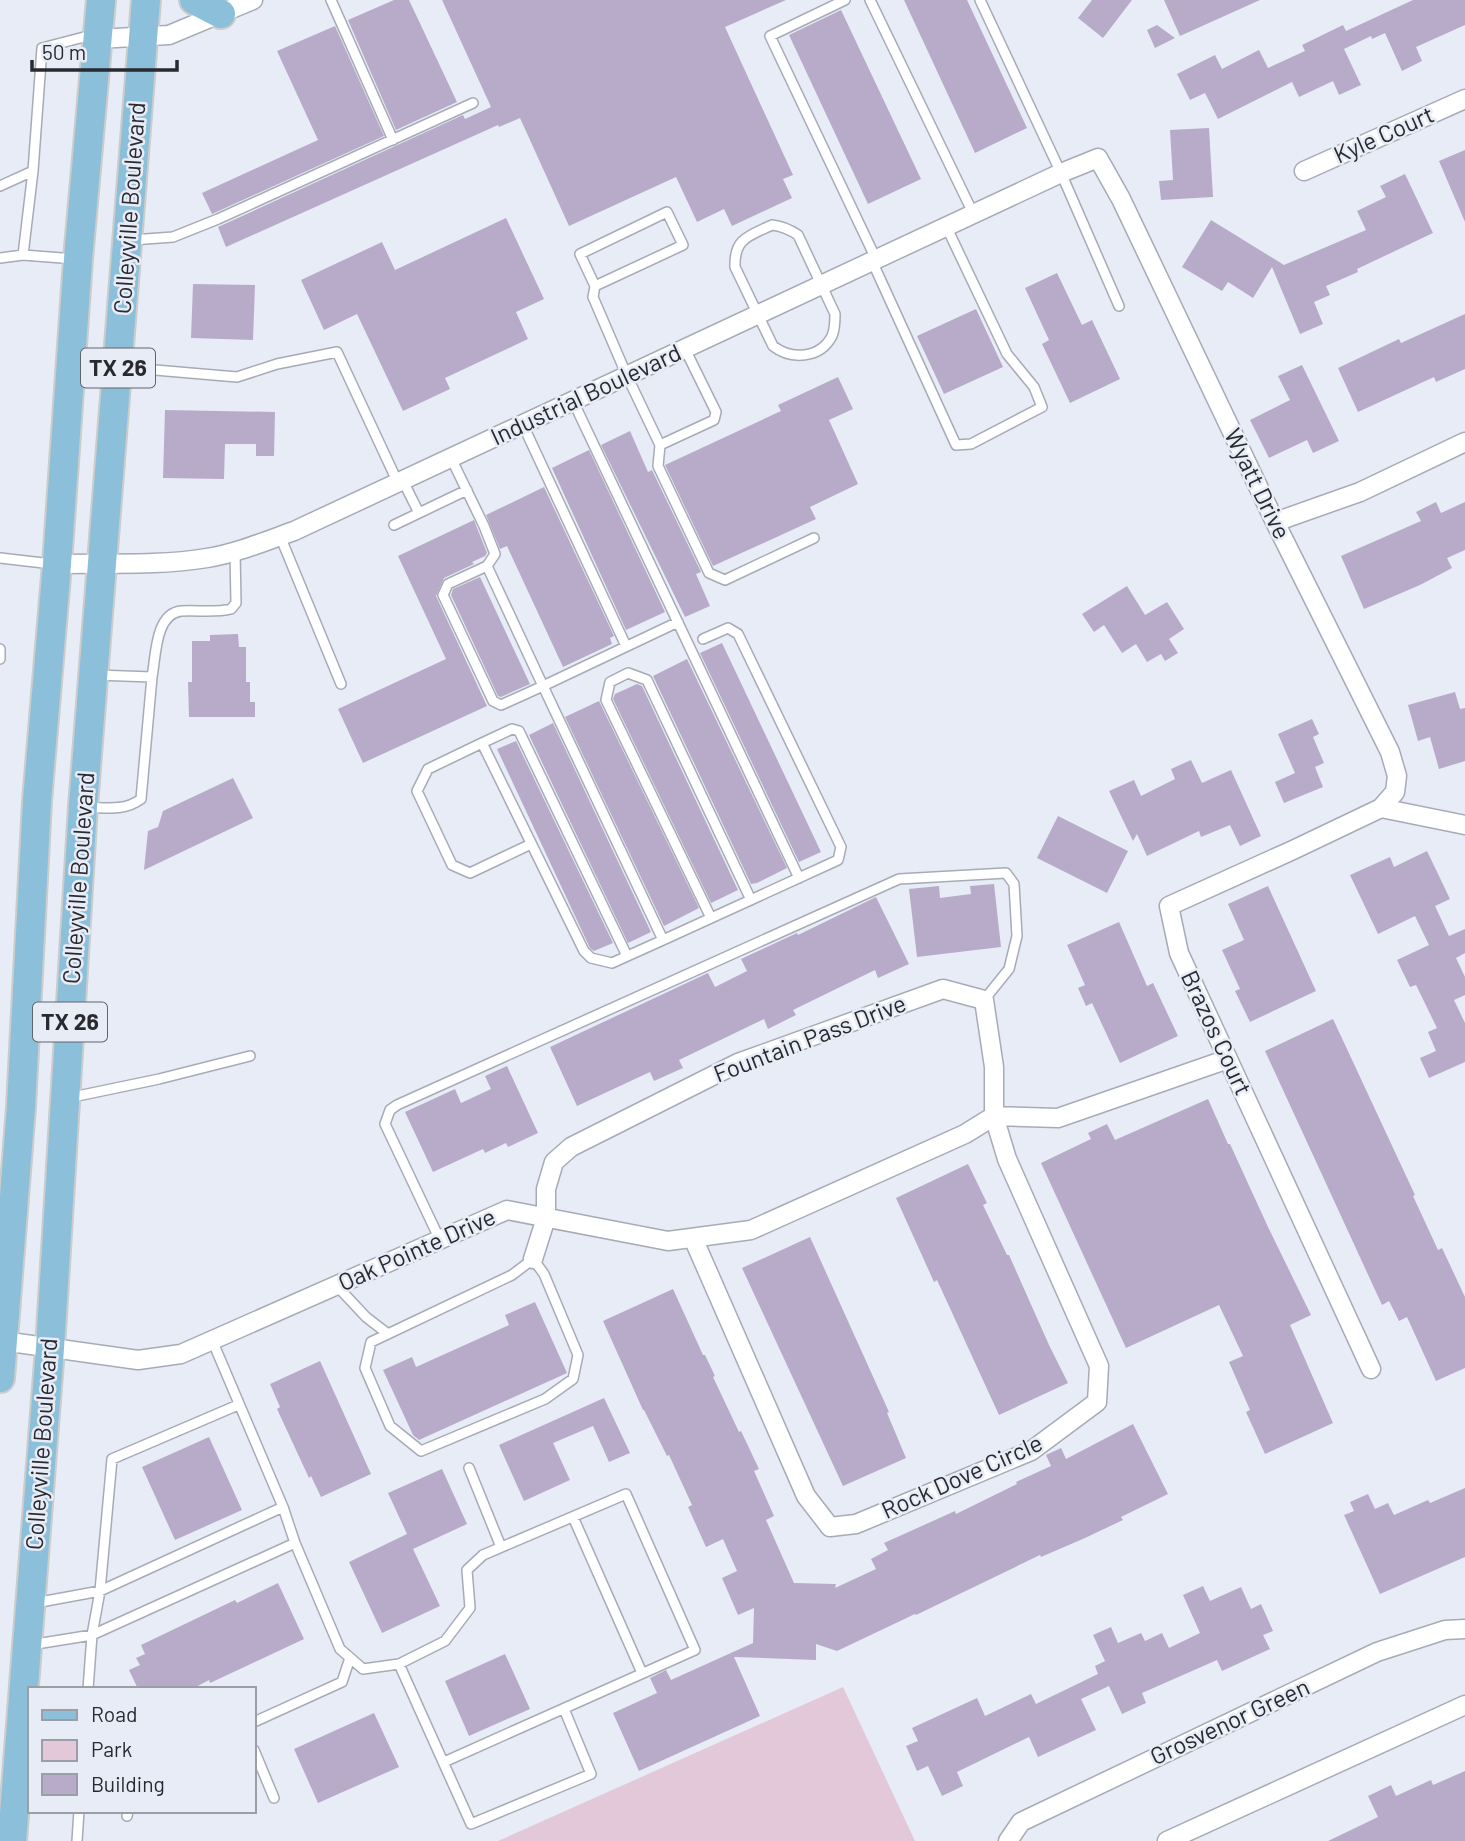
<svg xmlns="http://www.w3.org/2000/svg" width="1465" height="1841" font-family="Barlow,sans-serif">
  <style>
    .green { fill: #e2c8d8 }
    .building { fill: #b8abc9 }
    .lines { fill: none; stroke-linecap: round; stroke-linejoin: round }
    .service-casing { stroke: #a7abb6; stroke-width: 12 }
    .minor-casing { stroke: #a7abb6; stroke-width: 21 }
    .primary-casing { stroke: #cccccd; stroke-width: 32 }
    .service { stroke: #fff; stroke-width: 9 }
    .minor { stroke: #fff; stroke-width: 18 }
    .primary { stroke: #8bbfda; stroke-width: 28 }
    .labels { text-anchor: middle; stroke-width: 5; stroke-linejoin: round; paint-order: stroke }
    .shield { fill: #e8ecf7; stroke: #62646b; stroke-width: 2 }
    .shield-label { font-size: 23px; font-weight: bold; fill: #292a2f }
    .street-label { font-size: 24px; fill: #292a2f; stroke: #e8ecf7 }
  </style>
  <rect width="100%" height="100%" fill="#e8ecf7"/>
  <path class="green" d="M 843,1687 L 915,1841 L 498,1841 Z"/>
  <path class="building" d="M 394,0 L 409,0 L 457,102 L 396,130 L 348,20 Z
    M 442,0 L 786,0 L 725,27 L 793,175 L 783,179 L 792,198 L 732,226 L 724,209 L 697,222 L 676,177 L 569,226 L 520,118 L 499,127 L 498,125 L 226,247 L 218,227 L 463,115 L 465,119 L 491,107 Z
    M 904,0 L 967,0 L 1027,128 L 975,153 Z
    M 1092,0 L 1132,0 L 1103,38 L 1078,18 Z
    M 1164,0 L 1260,0 L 1180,36 Z
    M 1413,0 L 1465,0 L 1465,25 L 1416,47 L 1422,61 L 1402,71 L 1385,33 L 1372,39 L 1371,36 L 1344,49 L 1361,85 L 1339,95 L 1333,81 L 1299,97 L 1292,82 L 1218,119 L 1205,93 L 1190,100 L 1177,74 L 1215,55 L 1222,69 L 1259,50 L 1268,68 L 1305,51 L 1302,45 L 1343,25 L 1346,31 Z
    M 841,10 L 921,179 L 868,204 L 789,35 Z
    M 1157,25 L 1175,38 L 1155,48 L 1147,30 Z
    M 335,26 L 384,136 L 212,214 L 202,193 L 318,140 L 277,51 Z
    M 1209,128 L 1213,197 L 1161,200 L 1159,181 L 1173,180 L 1170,130 Z
    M 1465,150 L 1465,222 L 1439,161 Z
    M 1405,174 L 1433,233 L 1357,269 L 1358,272 L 1326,286 L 1330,295 L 1314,302 L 1323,324 L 1300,334 L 1272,267 L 1253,298 L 1228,282 L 1222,291 L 1182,267 L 1211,220 L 1284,265 L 1366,230 L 1357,211 L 1386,197 L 1380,186 Z
    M 506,218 L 544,299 L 516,312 L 528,339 L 445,378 L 450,389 L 403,411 L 357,314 L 324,330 L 301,280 L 382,242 L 395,270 Z
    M 1057,273 L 1082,325 L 1092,320 L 1120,379 L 1070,403 L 1042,344 L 1049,340 L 1025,288 Z
    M 193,284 L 255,285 L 253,340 L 191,338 Z
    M 976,309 L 1003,367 L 944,394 L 917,336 Z
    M 1465,314 L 1465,369 L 1436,382 L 1434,377 L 1358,412 L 1338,368 L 1399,339 L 1401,343 Z
    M 1302,365 L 1339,441 L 1313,453 L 1307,440 L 1269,458 L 1250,420 L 1290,400 L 1278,376 Z
    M 838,377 L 853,409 L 829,420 L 858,484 L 810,507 L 816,519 L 713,566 L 665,465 L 781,411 L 778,405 Z
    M 165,410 L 275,412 L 274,456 L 256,456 L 256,444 L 225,444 L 224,479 L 163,478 Z
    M 630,431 L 648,472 L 652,470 L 701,572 L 696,574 L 710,606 L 685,617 L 601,445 Z
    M 589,450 L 665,612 L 626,630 L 552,468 Z
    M 544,487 L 614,636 L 610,638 L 612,644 L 563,667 L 507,546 L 500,549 L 486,515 Z
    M 1436,502 L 1441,513 L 1465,502 L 1465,550 L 1447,558 L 1452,568 L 1420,585 L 1364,609 L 1341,556 L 1421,521 L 1416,512 Z
    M 474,520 L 487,553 L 485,556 L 472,562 L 474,564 L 444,578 L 436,596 L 487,706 L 363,763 L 338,709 L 446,659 L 398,556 Z
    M 480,577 L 530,684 L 501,697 L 498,696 L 451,595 L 453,589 Z
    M 1127,586 L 1145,615 L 1167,602 L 1184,629 L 1169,639 L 1178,653 L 1165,661 L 1161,654 L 1147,662 L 1136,644 L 1122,653 L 1104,625 L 1094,632 L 1082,614 Z
    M 238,634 L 239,647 L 246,647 L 246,682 L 250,682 L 250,702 L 255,702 L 255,717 L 189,717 L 188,682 L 192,682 L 192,641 L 210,641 L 210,635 Z
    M 722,643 L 821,852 L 799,862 L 700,653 Z
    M 687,659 L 787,868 L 757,883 L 751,884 L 653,676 Z
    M 637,684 L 642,686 L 738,890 L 711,903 L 613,699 L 615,694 Z
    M 1455,692 L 1460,709 L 1465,708 L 1465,761 L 1439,769 L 1430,737 L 1418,741 L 1408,705 Z
    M 599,701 L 699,908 L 664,926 L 565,717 Z
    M 1312,719 L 1319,734 L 1313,737 L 1324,763 L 1315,767 L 1323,787 L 1284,803 L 1275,782 L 1295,773 L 1278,734 Z
    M 553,723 L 651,932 L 628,943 L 529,735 Z
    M 516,741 L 613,943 L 594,951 L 590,948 L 497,749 Z
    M 1191,760 L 1202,783 L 1231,770 L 1261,836 L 1240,846 L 1230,825 L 1201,837 L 1199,831 L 1147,856 L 1137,834 L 1133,841 L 1109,791 L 1134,780 L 1141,796 L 1175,779 L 1171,769 Z
    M 233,778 L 253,818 L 144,870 L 148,831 L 158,827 L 163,811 Z
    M 1058,816 L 1128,851 L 1107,893 L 1037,858 Z
    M 1427,851 L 1450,899 L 1435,906 L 1449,936 L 1465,929 L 1465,953 L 1456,958 L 1465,977 L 1465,995 L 1454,1000 L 1465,1023 L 1465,1062 L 1429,1078 L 1420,1058 L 1436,1051 L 1428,1032 L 1437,1028 L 1416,985 L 1410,987 L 1397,960 L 1429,945 L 1415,916 L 1378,934 L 1350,875 L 1390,857 L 1394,867 Z
    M 994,884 L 1001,947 L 917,957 L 909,889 L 939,886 L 940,898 L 971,894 L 970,886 Z
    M 1268,886 L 1316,991 L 1250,1022 L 1235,991 L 1240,989 L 1222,950 L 1244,940 L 1228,904 Z
    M 876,897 L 909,964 L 878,978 L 875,970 L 793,1010 L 796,1015 L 768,1029 L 764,1019 L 679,1060 L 683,1068 L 654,1081 L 650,1072 L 577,1106 L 550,1047 L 708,973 L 715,987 L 747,971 L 741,959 L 797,933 L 798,935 Z
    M 1119,922 L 1147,986 L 1153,983 L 1178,1036 L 1120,1063 L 1092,1003 L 1086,1006 L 1078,988 L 1085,985 L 1067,945 Z
    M 1333,1019 L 1415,1195 L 1413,1196 L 1438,1250 L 1442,1248 L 1465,1297 L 1465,1368 L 1436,1381 L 1407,1317 L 1399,1321 L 1389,1301 L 1382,1305 L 1265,1051 Z
    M 507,1066 L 538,1133 L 508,1147 L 506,1143 L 485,1153 L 483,1149 L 433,1172 L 405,1112 L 455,1089 L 461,1103 L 491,1089 L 485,1076 Z
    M 1208,1099 L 1228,1144 L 1230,1144 L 1268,1227 L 1311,1315 L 1290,1325 L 1333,1423 L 1265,1454 L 1246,1412 L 1250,1410 L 1229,1362 L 1243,1356 L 1219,1305 L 1126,1348 L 1041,1163 L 1091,1139 L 1088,1133 L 1107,1124 L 1115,1140 Z
    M 968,1164 L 987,1203 L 983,1205 L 1007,1255 L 1009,1255 L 1049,1345 L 1068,1383 L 999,1415 L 937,1280 L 934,1282 L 896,1198 Z
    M 810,1237 L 889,1412 L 887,1413 L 906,1458 L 843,1486 L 742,1268 Z
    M 673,1289 L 703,1355 L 705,1355 L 715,1376 L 713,1377 L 739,1432 L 741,1431 L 759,1469 L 754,1471 L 774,1516 L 766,1520 L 794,1583 L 836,1584 L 835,1588 L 876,1569 L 871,1559 L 888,1550 L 884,1543 L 955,1511 L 956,1514 L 1017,1484 L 1016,1482 L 1051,1466 L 1046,1455 L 1061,1448 L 1066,1459 L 1133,1424 L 1168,1494 L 1121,1517 L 1123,1520 L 1085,1538 L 1041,1557 L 1040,1555 L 916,1615 L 915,1614 L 837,1651 L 816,1644 L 816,1660 L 734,1657 L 760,1716 L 639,1771 L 613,1713 L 657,1693 L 650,1678 L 666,1670 L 671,1680 L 753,1643 L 754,1608 L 738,1615 L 722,1578 L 737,1571 L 723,1539 L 706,1547 L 688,1507 L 692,1505 L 669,1455 L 667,1456 L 644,1410 L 643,1410 L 603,1321 Z
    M 535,1302 L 567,1373 L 419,1440 L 413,1435 L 383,1370 L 412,1357 L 416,1367 L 487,1335 L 509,1325 L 505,1315 Z
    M 320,1361 L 371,1474 L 321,1497 L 311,1476 L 309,1478 L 277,1409 L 280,1407 L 270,1384 Z
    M 604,1398 L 630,1453 L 609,1462 L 593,1426 L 553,1443 L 570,1480 L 524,1501 L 499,1445 Z
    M 209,1437 L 242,1510 L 175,1540 L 142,1467 Z
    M 442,1469 L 467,1524 L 413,1549 L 440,1606 L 382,1633 L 349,1562 L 407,1534 L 388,1493 Z
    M 1465,1488 L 1465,1557 L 1380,1594 L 1344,1515 L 1354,1511 L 1350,1502 L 1368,1494 L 1375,1509 L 1388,1503 L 1394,1515 L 1428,1500 L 1430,1503 Z
    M 278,1583 L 304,1639 L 210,1683 L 209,1680 L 192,1689 L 138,1689 L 129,1670 L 140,1665 L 136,1658 L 145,1654 L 141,1645 L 235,1600 L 237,1603 Z
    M 1203,1586 L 1210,1601 L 1241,1587 L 1251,1609 L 1261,1604 L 1273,1631 L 1263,1635 L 1270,1649 L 1222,1671 L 1217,1660 L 1142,1693 L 1146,1703 L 1122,1714 L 1109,1686 L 1081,1699 L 1096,1730 L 1038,1757 L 1029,1737 L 957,1772 L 963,1786 L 942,1796 L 928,1766 L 917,1771 L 906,1746 L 918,1741 L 912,1728 L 977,1698 L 985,1716 L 1031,1694 L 1036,1704 L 1098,1674 L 1095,1666 L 1105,1661 L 1093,1635 L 1111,1627 L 1118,1643 L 1141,1633 L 1145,1641 L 1162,1633 L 1169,1648 L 1200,1633 L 1183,1595 Z
    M 505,1654 L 530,1709 L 469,1736 L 445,1681 Z
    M 374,1713 L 399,1767 L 318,1803 L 294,1749 Z
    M 1465,1771 L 1465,1841 L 1328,1841 L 1378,1817 L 1368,1796 L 1391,1785 L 1396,1796 L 1431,1780 L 1433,1785 Z"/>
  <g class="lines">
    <defs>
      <path id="service" d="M 331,0 L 393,140
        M 845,0 L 770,36 L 876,259
        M 870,0 L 973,213
        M 980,0 L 1061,173 L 1119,306
        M 0,186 L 33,171 L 42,48 L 84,37 L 92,38
        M 772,225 C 782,226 789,229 798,235 L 835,314 C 835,321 835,329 832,336 C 820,359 791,360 773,346 L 735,267 C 734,238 749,236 772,225 Z
        M 132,240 L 173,237 L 218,219 L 473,103
        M 23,255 L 33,171
        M 0,258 L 23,255 L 75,259
        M 872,261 L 956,445 L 971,444 L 1042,407 L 1034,387 L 1007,354 L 946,226
        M 595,286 L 683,245 L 667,212 L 580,254 L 595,286 L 593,297 L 627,376 L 660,445 L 658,466 L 709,573 L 725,580 L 814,538
        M 120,367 L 237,377 L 277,364 L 337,352 L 398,483
        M 573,401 L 799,878
        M 523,425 L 626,646
        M 660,445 L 714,420 L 716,412 L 685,349
        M 451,458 L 484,526 L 495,554 L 487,566 L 448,584 L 443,595 L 493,701 L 501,705 L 543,686 L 663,940 L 612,963 L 591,958 L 584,951 L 482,743 L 428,769 L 417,791 L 452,865 L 470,873 L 531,844
        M 403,481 L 419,513 L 467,490
        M 394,525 L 419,513
        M 280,536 L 341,684
        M 0,558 L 52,564
        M 487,566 L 543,686 L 678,622
        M 0,649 L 0,659
        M 152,677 C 156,656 155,614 181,611 C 198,610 215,613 231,609 L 236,603 L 235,552
        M 482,743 L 512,729 L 519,731 L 627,956
        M 88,807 C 107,808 125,811 141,799 L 152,677 L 96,675
        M 711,918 L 606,700 L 610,682 L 628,673 L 647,680 L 751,900
        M 663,940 L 838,860 L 841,847 L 738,634 L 728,628 L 703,639
        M 68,1098 L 159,1079 L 250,1056
        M 440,1240 L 385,1124 L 390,1110 L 397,1105 L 899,879 L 1006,873 L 1014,884 L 1017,936 L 1009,969 L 984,1000
        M 533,1259 L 544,1274 L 578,1355 L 573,1379 L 545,1399 L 421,1451 L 390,1426 L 365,1368 L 371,1342 L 512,1275 Z
        M 336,1285 L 366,1317 L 388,1334
        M 212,1340 L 283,1507 L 295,1543 L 340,1649 L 363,1669 L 399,1664 L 445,1641 L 470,1608 L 467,1570 L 483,1555 L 626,1494 L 695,1650 L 444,1762
        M 469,1468 L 501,1547
        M 573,1517 L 642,1673
        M 35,1603 L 100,1591 L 283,1507
        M 30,1645 L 92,1635 L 295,1543
        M 399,1664 L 471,1824 L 591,1774 L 564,1709
        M 88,1689 L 92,1635 L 100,1591 L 112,1459 L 238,1405
        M 254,1722 L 342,1682 L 350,1658
        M 254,1750 L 274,1798
        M 127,1816 L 128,1811
        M 77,1841 L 79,1811"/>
      <path id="minor" d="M 98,39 L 169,35 L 253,0
        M 1304,171 L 1465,99
        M 1275,522 L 1360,492 L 1465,442
        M 57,564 C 106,563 159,566 207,558 C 237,553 266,541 294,531 L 1061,173 L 1098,158 L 1121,199 L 1275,522 L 1390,752 L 1397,776 L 1395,792 L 1381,808 L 1293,850 L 1169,906 L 1179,953 L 1371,1369
        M 1381,808 L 1465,825
        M 533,1259 L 546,1218 L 546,1189 L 554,1162 L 571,1147 L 738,1063 L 943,989 L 984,1000 L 994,1067 L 994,1116 L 1007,1159 L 1099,1366 L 1097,1402 L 1031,1451 L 856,1524 L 830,1527 L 806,1496 L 693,1238
        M 3,1341 L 138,1360 L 181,1354 L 507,1210 L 668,1241 L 751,1230 L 965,1134 L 994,1116 L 1058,1118 L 1228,1059
        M 1008,1841 L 1021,1822 L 1377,1652 L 1445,1630 L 1465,1629
        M 1167,1841 L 1465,1705"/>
      <path id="primary" d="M 194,0 L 221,14
        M 0,1378 L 21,1107 L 37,801 L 57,564 L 78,259 L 101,0
        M 12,1841 L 50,1348 L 83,806 L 146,0"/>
    </defs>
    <use href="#service" class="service-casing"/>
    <use href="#minor" class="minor-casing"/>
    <use href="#primary" class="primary-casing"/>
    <use href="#service" class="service"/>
    <use href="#minor" class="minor"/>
    <use href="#primary" class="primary"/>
  </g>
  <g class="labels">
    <g class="shield">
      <rect x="81" y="348.5" width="74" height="39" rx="5"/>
      <rect x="33" y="1002.5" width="74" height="39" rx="5"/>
    </g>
    <g class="shield-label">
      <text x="118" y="376">TX 26</text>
      <text x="70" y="1030">TX 26</text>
    </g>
    <g class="street-label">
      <text transform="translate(1384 135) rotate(-24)" y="8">Kyle Court</text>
      <text transform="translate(130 208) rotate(-86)" y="8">Colleyville Boulevard</text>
      <text transform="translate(586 395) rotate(-25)" y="8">Industrial Boulevard</text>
      <text transform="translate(1257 484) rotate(64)" y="8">Wyatt Drive</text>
      <text transform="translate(79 878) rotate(-86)" y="8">Colleyville Boulevard</text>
      <text transform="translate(1216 1033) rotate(65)" y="8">Brazos Court</text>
      <text transform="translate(810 1039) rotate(-21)" y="8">Fountain Pass Drive</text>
      <text transform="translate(417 1250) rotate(-24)" y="8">Oak Pointe Drive</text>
      <text transform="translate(42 1444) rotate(-86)" y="8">Colleyville Boulevard</text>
      <text transform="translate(962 1477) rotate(-24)" y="8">Rock Dove Circle</text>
      <text transform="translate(1230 1722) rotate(-25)" y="8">Grosvenor Green</text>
    </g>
  </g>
  <rect x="28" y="1687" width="228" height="126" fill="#e8ecf7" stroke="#9c9ea7" stroke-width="2"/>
  <rect x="42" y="1710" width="35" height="10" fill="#8bbfda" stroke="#9c9ea7" stroke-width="2"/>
  <text x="91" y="1722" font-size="21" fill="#292a2f">Road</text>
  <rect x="42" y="1740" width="35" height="21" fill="#e2c8d8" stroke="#9c9ea7" stroke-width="2"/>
  <text x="91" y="1757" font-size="21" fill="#292a2f">Park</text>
  <rect x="42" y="1774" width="35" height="21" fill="#b8abc9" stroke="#9c9ea7" stroke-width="2"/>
  <text x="91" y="1792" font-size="21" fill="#292a2f">Building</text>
  <path d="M32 60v10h145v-10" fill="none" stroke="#292a2f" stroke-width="3.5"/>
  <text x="42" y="60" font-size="21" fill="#292a2f" stroke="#e8ecf7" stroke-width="5" paint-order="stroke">50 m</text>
</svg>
